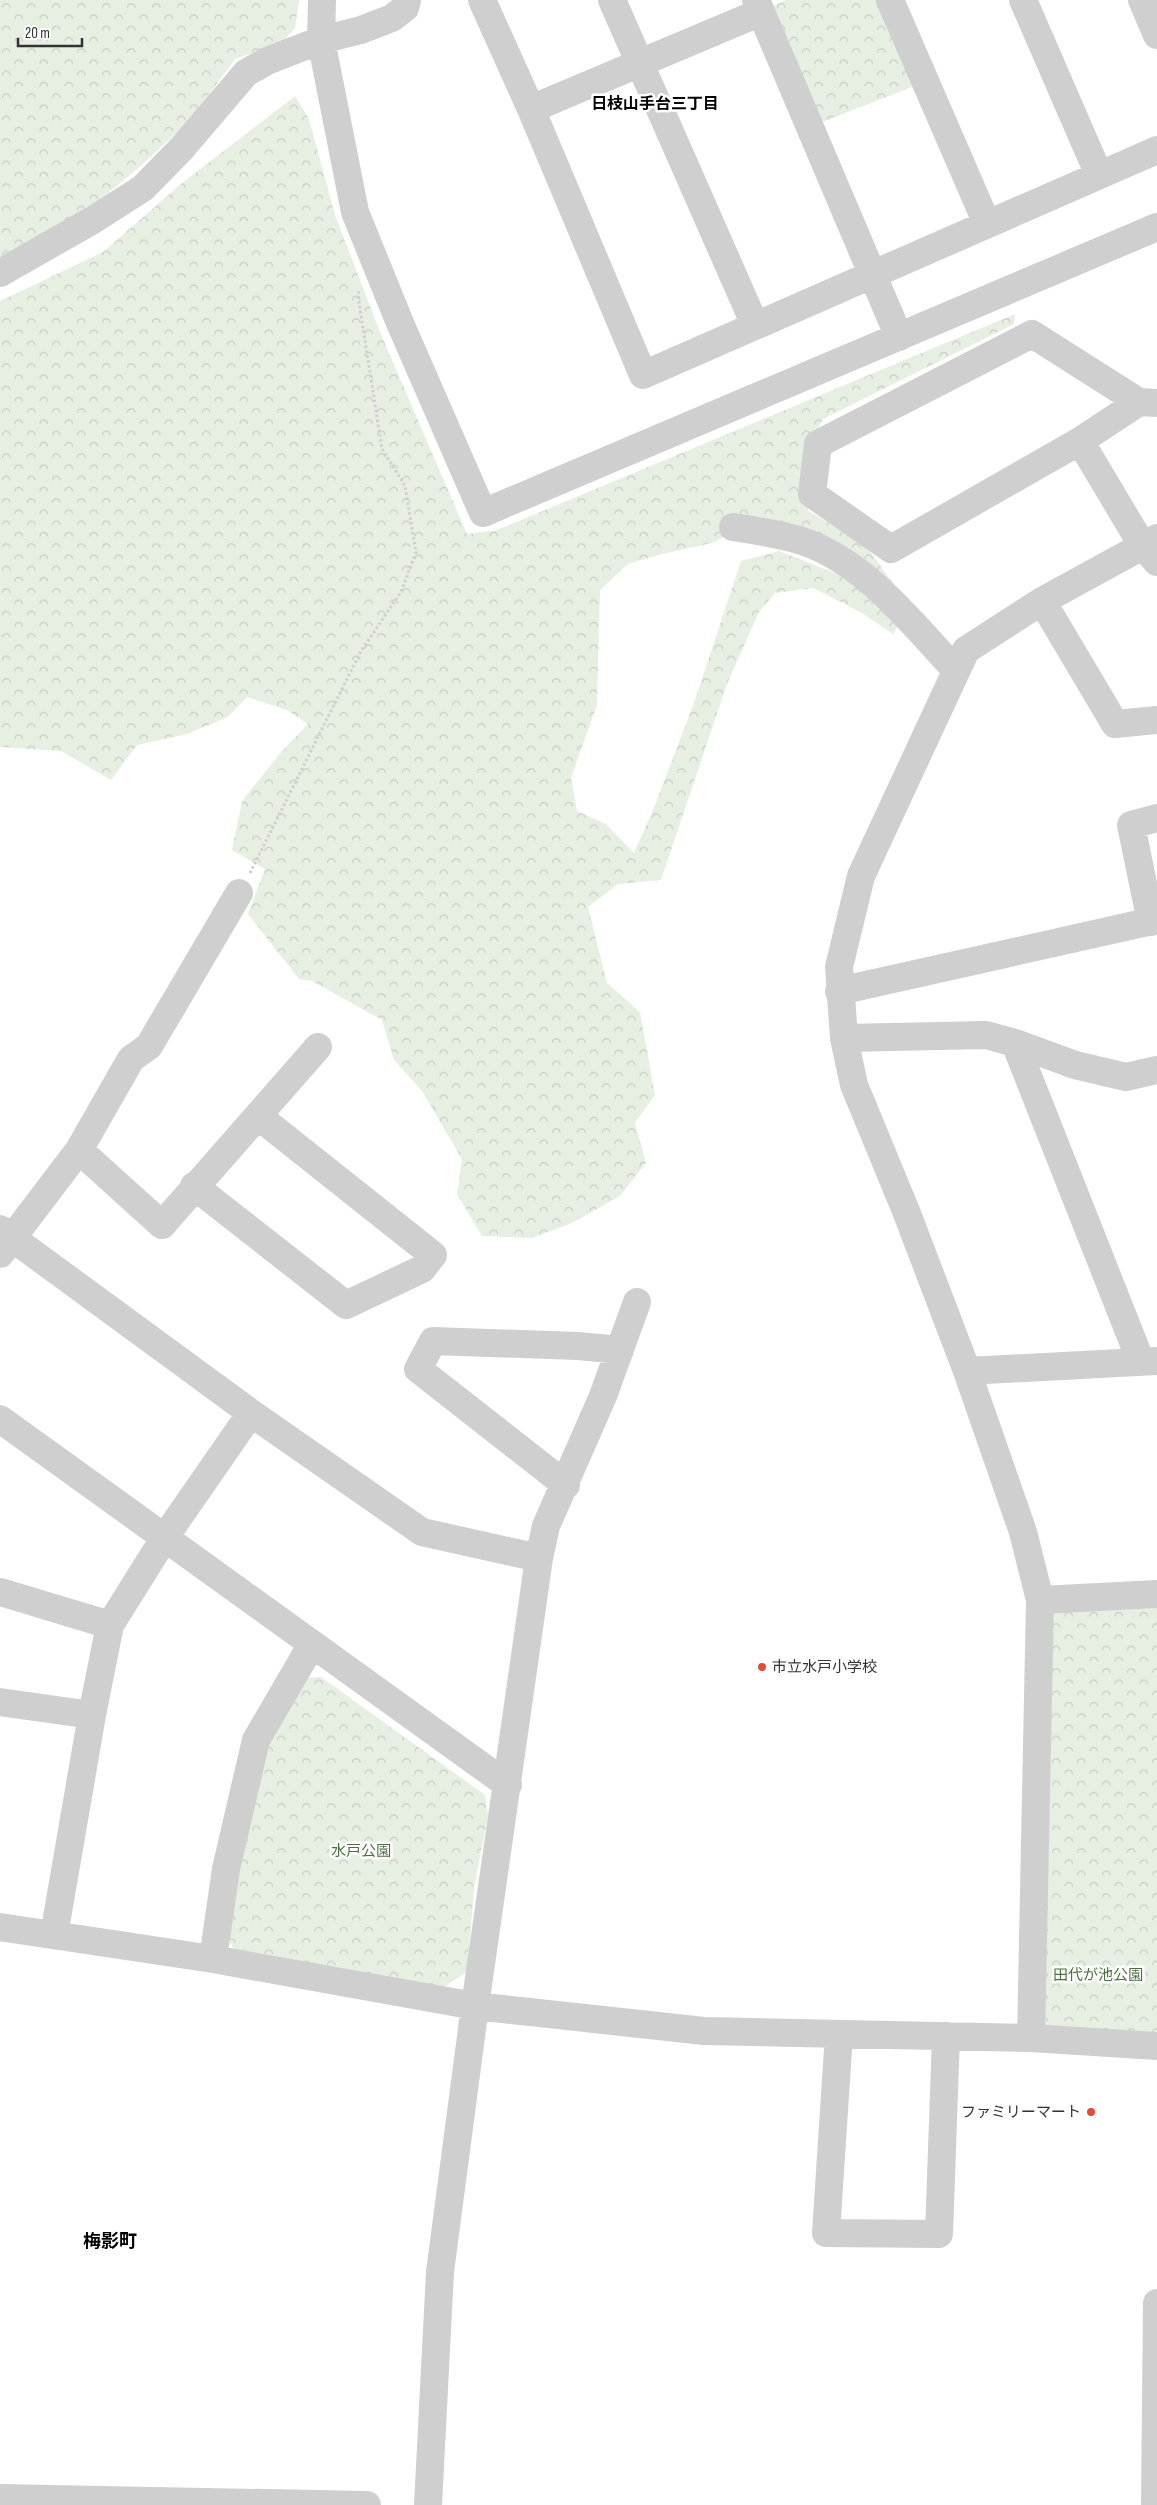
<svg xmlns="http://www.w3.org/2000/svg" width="1157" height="2505" font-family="'Sofia Sans Condensed','Noto Sans JP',sans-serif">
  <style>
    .forest { fill: url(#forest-crowns) }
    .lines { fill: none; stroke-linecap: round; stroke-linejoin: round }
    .path { stroke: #cfcfcf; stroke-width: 3; stroke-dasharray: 2.5 2.5; stroke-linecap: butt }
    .minor { stroke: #cfcfcf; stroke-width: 28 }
    .poi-dot { fill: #e74a37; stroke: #fff; stroke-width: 2 }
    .labels { text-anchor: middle; stroke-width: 5; stroke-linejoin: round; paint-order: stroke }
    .poi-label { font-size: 15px; fill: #323232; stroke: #fff; text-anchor: start }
    .park-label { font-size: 15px; fill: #4c6f3e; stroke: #fff }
    .neighbourhood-label { font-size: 16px; font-weight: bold; fill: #000; stroke: #fff }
    .quarter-label { font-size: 18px; font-weight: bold; fill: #000; stroke: #fff }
  </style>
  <defs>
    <pattern id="forest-crowns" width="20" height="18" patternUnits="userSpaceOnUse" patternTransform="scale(1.25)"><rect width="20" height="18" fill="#e6efe1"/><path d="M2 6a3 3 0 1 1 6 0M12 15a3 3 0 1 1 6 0" fill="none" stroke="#c6cdc2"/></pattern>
  </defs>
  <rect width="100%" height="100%" fill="#fff"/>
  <path class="forest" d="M 0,0 L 299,0 L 295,28 L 282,43 L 235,59 L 191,119 L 143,164 L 77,219 L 0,257 Z
    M 786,0 L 890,0 L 925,82 L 809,127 L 761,12 Z
    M 295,96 L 309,119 L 335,215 L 380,332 L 467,534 L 497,530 L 1015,314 L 1014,324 L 823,419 L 809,445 L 808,511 L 864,543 L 918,618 L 750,524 L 712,543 L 662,554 L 628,564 L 600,590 L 597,705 L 571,778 L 577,811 L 606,824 L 634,853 L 653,810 L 694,703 L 741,561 L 779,551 L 845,577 L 898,626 L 893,634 L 862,613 L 813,588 L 775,593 L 759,612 L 727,684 L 661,880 L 618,884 L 588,907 L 607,983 L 640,1012 L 655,1095 L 635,1123 L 646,1163 L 620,1196 L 572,1223 L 532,1238 L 482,1236 L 457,1194 L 462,1159 L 422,1091 L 394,1060 L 382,1020 L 312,981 L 299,979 L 248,914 L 265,869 L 232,850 L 242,801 L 282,751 L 308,724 L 287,710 L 247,697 L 228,717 L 187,734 L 137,745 L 111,780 L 61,751 L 0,747 L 0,301 L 103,252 L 181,184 Z
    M 1157,1601 L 1157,2035 L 1038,2032 L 1046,1605 Z
    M 321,1677 L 485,1795 L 488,1815 L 474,1888 L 467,1972 L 442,1988 L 233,1948 L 225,1933 L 263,1744 L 302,1678 Z"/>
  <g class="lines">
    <path class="path" d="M 250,873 L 361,651 L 401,592 L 416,552 L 405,486 L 382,449 L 358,296 L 359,289"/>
    <path class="minor" d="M 322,0 L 321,40 L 355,212 L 400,323 L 483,513 L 1157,227
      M 482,0 L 531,109 L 643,375 L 1157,150
      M 612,0 L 755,325
      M 756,0 L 899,337
      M 890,0 L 987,224
      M 1023,0 L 1099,175
      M 1142,0 L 1157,35
      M 531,109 L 761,12
      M 0,273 L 93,220 L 143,188 L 182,148 L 246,73 L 267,61 L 321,40 L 361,30 L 392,18 L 405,8 L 407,0
      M 1139,402 L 1080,441 L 891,549 L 812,494 L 818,444 L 1032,334 L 1139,402 L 1157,403
      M 1080,441 L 1142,545 L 1157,562
      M 733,527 C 757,531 781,534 805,542 C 867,564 912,624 956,670
      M 1042,601 L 1115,724 L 1157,720
      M 1151,922 L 1131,825 L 1157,818
      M 839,991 L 1157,920
      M 844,1038 L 986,1035 L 1015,1043 L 1075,1065 L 1126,1077 L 1157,1070
      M 1015,1043 L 1141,1362
      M 79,1150 L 162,1225 L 318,1047
      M 194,1186 L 346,1305 L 422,1269 L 433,1255 L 258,1116
      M 0,1229 L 251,1413 L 422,1532 L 539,1558
      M 0,1254 L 79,1150 L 131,1059 L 149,1046 L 239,893
      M 967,1371 L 1157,1361
      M 0,1419 L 508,1785
      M 566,1485 L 418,1369 L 433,1341 L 578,1346 L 620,1350
      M 0,1592 L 110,1625
      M 1040,1600 L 1157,1594
      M 0,1702 L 92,1715
      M 0,1927 L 213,1959 L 475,2006 L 704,2031 L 1031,2038 L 1157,2046
      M 54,1935 L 92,1715 L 110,1625 L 165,1537 L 251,1413
      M 213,1959 L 226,1869 L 256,1740 L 312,1644
      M 839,2034 L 826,2233 L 939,2234 L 946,2036
      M 1031,2038 L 1040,1600 L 1023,1532 L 967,1371 L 906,1211 L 854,1085 L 844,1038 L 839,967 L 861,876 L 966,650 L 1042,601 L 1157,538
      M 0,2498 L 367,2505
      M 428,2505 L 440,2272 L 475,2006 L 539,1558 L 546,1526 L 603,1396 L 637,1302
      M 1155,2505 L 1157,2303"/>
  </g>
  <g class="poi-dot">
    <circle cx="762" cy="1667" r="5"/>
    <circle cx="1091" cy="2112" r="5"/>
  </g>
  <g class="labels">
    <g class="poi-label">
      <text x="772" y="1672">市立水戸小学校</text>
      <text x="1081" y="2117" text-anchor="end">ファミリーマート</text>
    </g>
    <g class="park-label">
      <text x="361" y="1856">水戸公園</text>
      <text x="1098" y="1980">田代が池公園</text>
    </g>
    <g class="neighbourhood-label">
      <text x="655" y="109">日枝山手台三丁目</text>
    </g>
    <g class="quarter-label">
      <text x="110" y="2247">梅影町</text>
    </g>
  </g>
  <path d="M18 38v8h64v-8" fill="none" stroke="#323232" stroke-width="2.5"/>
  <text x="25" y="38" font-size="15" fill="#323232" stroke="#ffffff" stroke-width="4" paint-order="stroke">20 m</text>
</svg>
